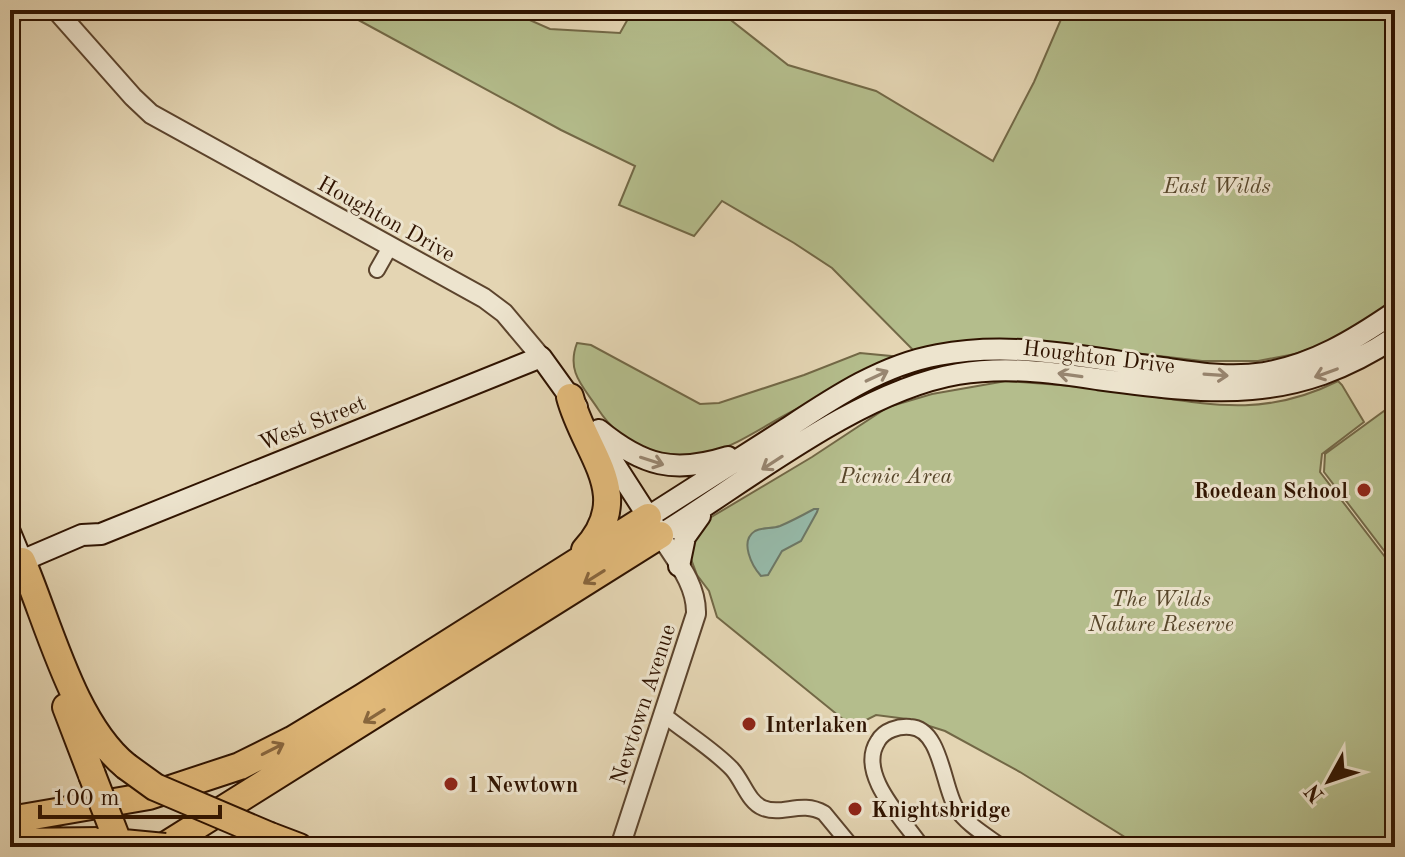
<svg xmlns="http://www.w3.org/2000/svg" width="1405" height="857" font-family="'Old Standard TT',serif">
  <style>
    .green { fill: #b4bd8c; stroke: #726846; stroke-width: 2 }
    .water { fill: #96b9a8; stroke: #6d7765; stroke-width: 2 }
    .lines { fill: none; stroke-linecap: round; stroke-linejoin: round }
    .minor-casing { stroke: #5c442d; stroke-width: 18 }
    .tertiary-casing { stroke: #5c442d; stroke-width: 22 }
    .secondary-casing { stroke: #2f1300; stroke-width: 24 }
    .motorway-casing { stroke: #2f1300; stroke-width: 30 }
    .minor { stroke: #ede4ce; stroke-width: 14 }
    .tertiary { stroke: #ede4ce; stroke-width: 18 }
    .secondary { stroke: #ede4ce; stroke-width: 20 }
    .motorway { stroke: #e2ba7a; stroke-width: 26 }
    .motorway-bridge-casing { stroke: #2f1300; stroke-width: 30; stroke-linecap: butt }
    .motorway-bridge { stroke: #e2ba7a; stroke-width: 26 }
    .oneway { stroke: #988671 }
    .oneway2 { stroke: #88663d }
    .poi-dot { fill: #8f2418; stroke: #ede4ce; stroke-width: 3 }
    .labels { text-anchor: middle; stroke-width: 6; stroke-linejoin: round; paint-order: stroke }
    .park-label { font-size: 22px; font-style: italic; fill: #57462a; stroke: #ede4ce }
    .street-label { font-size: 22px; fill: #2f1300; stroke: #ede4ce }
    .poi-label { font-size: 22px; font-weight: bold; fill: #2f1300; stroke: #ede4ce; text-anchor: start }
  </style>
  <rect width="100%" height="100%" fill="#e4d5b3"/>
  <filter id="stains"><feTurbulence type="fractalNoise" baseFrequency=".0025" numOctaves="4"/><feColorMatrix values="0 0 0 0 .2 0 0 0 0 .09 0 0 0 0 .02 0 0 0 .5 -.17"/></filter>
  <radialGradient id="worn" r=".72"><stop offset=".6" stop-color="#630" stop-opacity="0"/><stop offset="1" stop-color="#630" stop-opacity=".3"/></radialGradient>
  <path class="green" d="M 340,10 L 507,10 L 550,29 L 620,33 L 633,10 L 718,10 L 788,65 L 876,91 L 993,161 L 1034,82 L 1065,10 L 1395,10 L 1395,301 L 1327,343 L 1295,354 L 1258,361 L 1202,361 L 1040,342 L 916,353 L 832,268 L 794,243 L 722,201 L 694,236 L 619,205 L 635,166 L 561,130 Z
    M 577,343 L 591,345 L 700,404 L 719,403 L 804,375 L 860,353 L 901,357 C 863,374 827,393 791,412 C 764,426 738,445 709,453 C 665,465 622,446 598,409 C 583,386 566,372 577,343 Z
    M 1006,381 C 1043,384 1080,386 1116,391 C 1199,402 1259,421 1338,381 L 1342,385 L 1364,422 L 1322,454 L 1320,472 L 1395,570 L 1395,847 L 1141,847 L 1020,772 L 945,731 L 907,719 L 876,715 L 866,720 L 855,729 L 717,617 L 709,591 L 697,575 L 691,559 L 689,540 L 708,519 L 812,457 L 888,407 L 932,394 Z
    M 1395,403 L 1395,565 L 1324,472 L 1325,454 Z"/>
  <path class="water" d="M 814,509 L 818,509 L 817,512 L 801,541 L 782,551 L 768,575 L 761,576 C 752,566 739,541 755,531 C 763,527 772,529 780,526 C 792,521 803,515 814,509 Z"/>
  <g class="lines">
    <defs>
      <path id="minor" d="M 10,19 L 21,10
        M 377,270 L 390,247
        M 664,715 C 686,733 713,749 732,769 C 743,781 748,802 763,808 C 783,816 801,800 824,813 L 852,847
        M 922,847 C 904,820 856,774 878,741 C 884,730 899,726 910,727 C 941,728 943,787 956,808 C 966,824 987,836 1002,847"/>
      <path id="tertiary" d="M 56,10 L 133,97 L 151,114 L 484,298 L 504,313 L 541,357
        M 620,847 L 696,614 C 697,584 675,559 660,535"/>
      <path id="secondary" d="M 599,430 C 643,466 674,474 728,457
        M 595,434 L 660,535 C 746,482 858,391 958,374 C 1005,366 1050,372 1097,379 C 1212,394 1293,405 1395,337
        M 648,517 C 694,488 740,458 786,429 C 833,398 882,365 938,355 C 1011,341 1083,357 1155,367 C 1192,372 1227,379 1264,373 C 1313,365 1354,340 1395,312
        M 10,532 L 22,561
        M 12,565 L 82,535 L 101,534 L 541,357 L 577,407
        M 679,566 L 685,537 L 700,516"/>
      <path id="motorway" d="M 570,397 C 585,454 636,495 585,550
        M 22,561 C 49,624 73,723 126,766
        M 66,707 L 92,775
        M 10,820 L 149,796 L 240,766 L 292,740 L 363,697 L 648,517
        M 270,836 L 299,847
        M 10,842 L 102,841
        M 163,847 L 660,535"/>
    </defs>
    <use href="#minor" class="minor-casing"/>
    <use href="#tertiary" class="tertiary-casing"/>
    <use href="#secondary" class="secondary-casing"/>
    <use href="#motorway" class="motorway-casing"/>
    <use href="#minor" class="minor"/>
    <use href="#tertiary" class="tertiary"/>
    <use href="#secondary" class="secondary"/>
    <use href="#motorway" class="motorway"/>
    <defs>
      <path id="motorway-bridge" d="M 126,766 L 155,787 L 270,836
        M 92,775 L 120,847
        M 102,841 L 165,847"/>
    </defs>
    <use href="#motorway-bridge" class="motorway-bridge-casing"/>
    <use href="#motorway-bridge" class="motorway-bridge"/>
  </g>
  <defs><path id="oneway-shaft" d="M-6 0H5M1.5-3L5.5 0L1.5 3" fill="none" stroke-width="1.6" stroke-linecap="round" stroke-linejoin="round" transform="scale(2)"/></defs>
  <g class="oneway">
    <use href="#oneway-shaft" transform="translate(1326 373) rotate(160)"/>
    <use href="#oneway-shaft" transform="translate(1070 375) rotate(-172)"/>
    <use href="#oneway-shaft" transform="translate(1216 375) rotate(4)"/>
    <use href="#oneway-shaft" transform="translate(877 376) rotate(-25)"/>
    <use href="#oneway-shaft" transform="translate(652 461) rotate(18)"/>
    <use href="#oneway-shaft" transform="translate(772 463) rotate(147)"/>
  </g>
  <g class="oneway2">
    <use href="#oneway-shaft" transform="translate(594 577) rotate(148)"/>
    <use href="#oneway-shaft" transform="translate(374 716) rotate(148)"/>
    <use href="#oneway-shaft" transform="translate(273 749) rotate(-27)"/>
  </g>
  <g class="poi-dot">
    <circle cx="1364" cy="490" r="8"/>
    <circle cx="749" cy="724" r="8"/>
    <circle cx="451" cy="784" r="8"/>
    <circle cx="855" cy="809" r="8"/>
  </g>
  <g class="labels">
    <g class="park-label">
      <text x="1217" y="193">East Wilds</text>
      <text x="896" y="483">Picnic Area</text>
      <text x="1161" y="606">The Wilds<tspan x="1161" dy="25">Nature Reserve</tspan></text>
    </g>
    <g class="street-label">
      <text transform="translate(387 218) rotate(29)" y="8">Houghton Drive</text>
      <text transform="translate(1099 356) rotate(7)" y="8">Houghton Drive</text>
      <text transform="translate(312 422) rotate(-22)" y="8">West Street</text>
      <text transform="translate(642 704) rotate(-72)" y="8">Newtown Avenue</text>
    </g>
    <g class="poi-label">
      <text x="1348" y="498" text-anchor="end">Roedean School</text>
      <text x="765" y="732">Interlaken</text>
      <text x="467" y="792">1 Newtown</text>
      <text x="871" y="817">Knightsbridge</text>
    </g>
  </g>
  <rect width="1405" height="857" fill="none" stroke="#e4d5b3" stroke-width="40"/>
  <rect x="12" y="12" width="1381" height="833" fill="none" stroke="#2f1300" stroke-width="4"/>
  <rect x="20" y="20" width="1365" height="817" fill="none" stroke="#2f1300" stroke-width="2"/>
  <g transform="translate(1329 781) rotate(230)" stroke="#ede4ce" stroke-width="6" paint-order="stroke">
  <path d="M0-6L14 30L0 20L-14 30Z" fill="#2f1300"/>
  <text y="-12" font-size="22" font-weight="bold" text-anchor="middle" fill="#2f1300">N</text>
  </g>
  <path d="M40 805v12h180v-12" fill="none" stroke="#2f1300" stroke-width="4"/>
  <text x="52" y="805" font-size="24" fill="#2f1300" stroke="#ede4ce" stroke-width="6" paint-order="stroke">100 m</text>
  <rect width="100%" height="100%" filter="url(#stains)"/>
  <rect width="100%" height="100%" fill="url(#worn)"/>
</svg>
